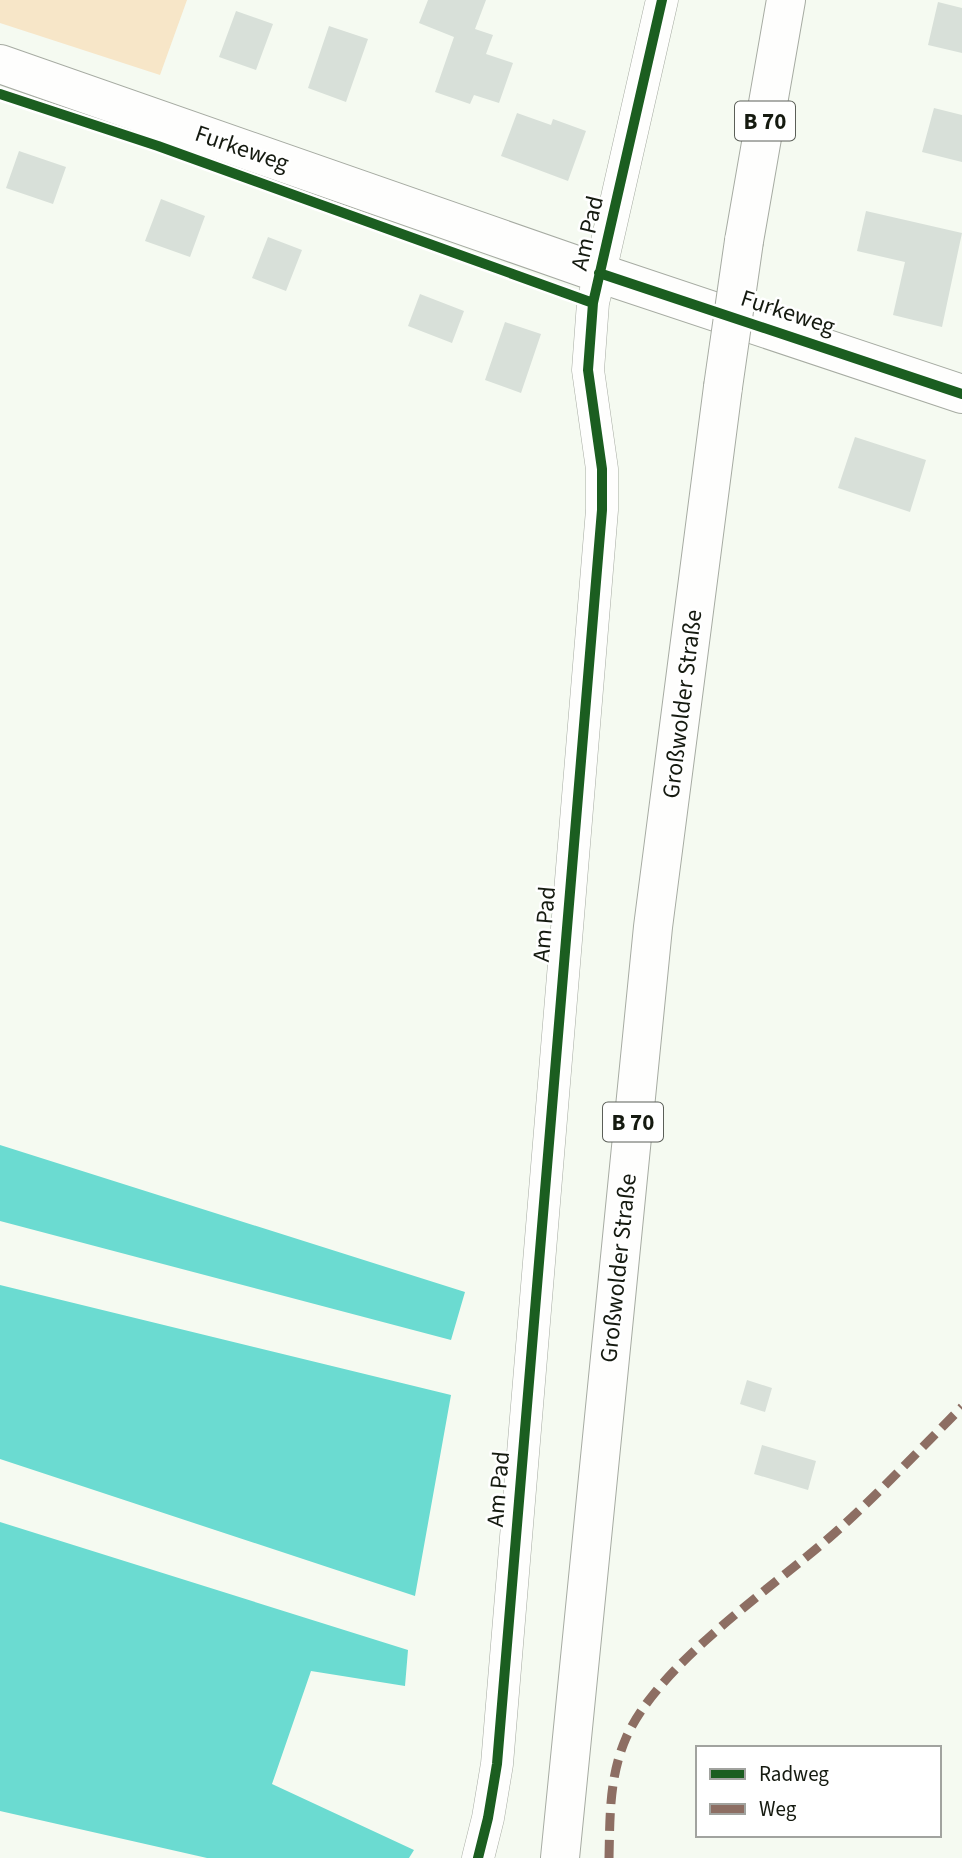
<svg xmlns="http://www.w3.org/2000/svg" width="962" height="1858" font-family="'Source Sans 3',sans-serif">
  <style>
    .green { fill: #f7e6c8 }
    .water { fill: #6bdbd1 }
    .building { fill: #d8e0d9 }
    .lines { fill: none; stroke-linecap: round; stroke-linejoin: round }
    .street-casing { stroke: #a6aba2; stroke-width: 33 }
    .secondary-casing { stroke: #a6aba2; stroke-width: 40 }
    .primary-casing { stroke: #a6aba2; stroke-width: 40 }
    .street { stroke: #fefefd; stroke-width: 32 }
    .secondary { stroke: #fefefd; stroke-width: 38 }
    .primary { stroke: #fefefd; stroke-width: 38 }
    .primary-bridge-casing { stroke: #a6aba2; stroke-width: 40; stroke-linecap: butt }
    .primary-bridge { stroke: #fefefd; stroke-width: 38 }
    .quiet { stroke: #8d6e63; stroke-width: 9; stroke-dasharray: 18 9; stroke-linecap: butt }
    .cycleway-casing { stroke: #fff; stroke-width: 15 }
    .cycleway { stroke: #1b5e20; stroke-width: 10 }
    .labels { text-anchor: middle; stroke-width: 5; stroke-linejoin: round; paint-order: stroke }
    .shield { fill: #fff; stroke: #5b5f58; stroke-width: 2 }
    .shield-label { font-size: 23px; font-weight: bold; fill: #151a10 }
    .street-label { font-size: 24px; fill: #151a10; stroke: #fff }
  </style>
  <rect width="100%" height="100%" fill="#f5faf1"/>
  <path class="green" d="M 0,0 L 187,0 L 160,75 L 0,23 Z"/>
  <path class="water" d="M 0,1145 L 465,1292 L 451,1340 L 0,1221 Z
    M 0,1285 L 451,1395 L 415,1596 L 0,1459 Z
    M 0,1522 L 408,1650 L 405,1686 L 311,1671 L 272,1784 L 414,1850 L 409,1858 L 207,1858 L 0,1811 Z"/>
  <path class="building" d="M 428,0 L 486,0 L 475,29 L 493,35 L 486,54 L 513,63 L 499,103 L 474,95 L 470,104 L 435,92 L 454,37 L 419,23 Z
    M 938,2 L 962,8 L 962,53 L 928,45 Z
    M 236,11 L 273,24 L 256,70 L 219,57 Z
    M 329,26 L 368,39 L 346,102 L 308,88 Z
    M 934,108 L 962,115 L 962,162 L 922,152 Z
    M 517,113 L 551,125 L 553,119 L 586,131 L 568,181 L 501,156 Z
    M 19,151 L 66,167 L 53,204 L 6,188 Z
    M 161,199 L 205,216 L 190,257 L 145,241 Z
    M 866,211 L 962,233 L 942,327 L 893,315 L 905,262 L 857,251 Z
    M 268,237 L 302,250 L 286,291 L 252,278 Z
    M 420,294 L 464,311 L 452,343 L 408,326 Z
    M 505,322 L 541,334 L 521,393 L 485,380 Z
    M 855,437 L 926,460 L 910,512 L 838,488 Z
    M 747,1380 L 772,1388 L 765,1412 L 740,1404 Z
    M 762,1445 L 816,1461 L 808,1490 L 754,1474 Z"/>
  <g class="lines">
    <defs>
      <path id="street" d="M 478,1858 L 488,1818 L 497,1764 L 602,510 L 602,469 L 588,370 L 593,303 L 662,0"/>
      <path id="secondary" d="M 0,64 L 599,273 L 962,394"/>
      <path id="primary" d="M 744,241 L 786,0
        M 560,1858 L 653,927 L 723,387"/>
    </defs>
    <use href="#street" class="street-casing"/>
    <use href="#secondary" class="secondary-casing"/>
    <use href="#primary" class="primary-casing"/>
    <use href="#street" class="street"/>
    <use href="#secondary" class="secondary"/>
    <use href="#primary" class="primary"/>
    <defs>
      <path id="primary-bridge" d="M 723,387 L 744,241"/>
    </defs>
    <use href="#primary-bridge" class="primary-bridge-casing"/>
    <use href="#primary-bridge" class="primary-bridge"/>
    <path class="quiet" d="M 609,1858 C 610,1817 609,1777 626,1738 C 658,1665 768,1591 829,1538 C 876,1497 918,1451 962,1407"/>
    <defs>
      <path id="cycleway" d="M 0,94 L 158,146 L 593,303
        M 599,273 L 962,394
        M 478,1858 L 488,1818 L 497,1764 L 602,510 L 602,469 L 588,370 L 593,303 L 662,0"/>
    </defs>
    <use href="#cycleway" class="cycleway-casing"/>
    <use href="#cycleway" class="cycleway"/>
  </g>
  <g class="labels">
    <g class="shield">
      <rect x="735" y="101.5" width="60" height="39" rx="5"/>
      <rect x="603" y="1102.5" width="60" height="39" rx="5"/>
    </g>
    <g class="shield-label">
      <text x="765" y="129">B 70</text>
      <text x="633" y="1130">B 70</text>
    </g>
    <g class="street-label">
      <text transform="translate(242 148) rotate(19)" y="8">Furkeweg</text>
      <text transform="translate(587 233) rotate(-77)" y="8">Am Pad</text>
      <text transform="translate(788 312) rotate(18)" y="8">Furkeweg</text>
      <text transform="translate(682 704) rotate(-83)" y="8">Großwolder Straße</text>
      <text transform="translate(544 924) rotate(-85)" y="8">Am Pad</text>
      <text transform="translate(618 1268) rotate(-84)" y="8">Großwolder Straße</text>
      <text transform="translate(498 1489) rotate(-85)" y="8">Am Pad</text>
    </g>
  </g>
  <rect x="696" y="1746" width="245" height="91" fill="#ffffff" stroke="#a1a39f" stroke-width="2"/>
  <rect x="710" y="1769" width="35" height="10" fill="#1b5e20" stroke="#a1a39f" stroke-width="2"/>
  <text x="759" y="1781" font-size="21" fill="#151a10">Radweg</text>
  <rect x="710" y="1804" width="35" height="10" fill="#8d6e63" stroke="#a1a39f" stroke-width="2"/>
  <text x="759" y="1816" font-size="21" fill="#151a10">Weg</text>
</svg>
